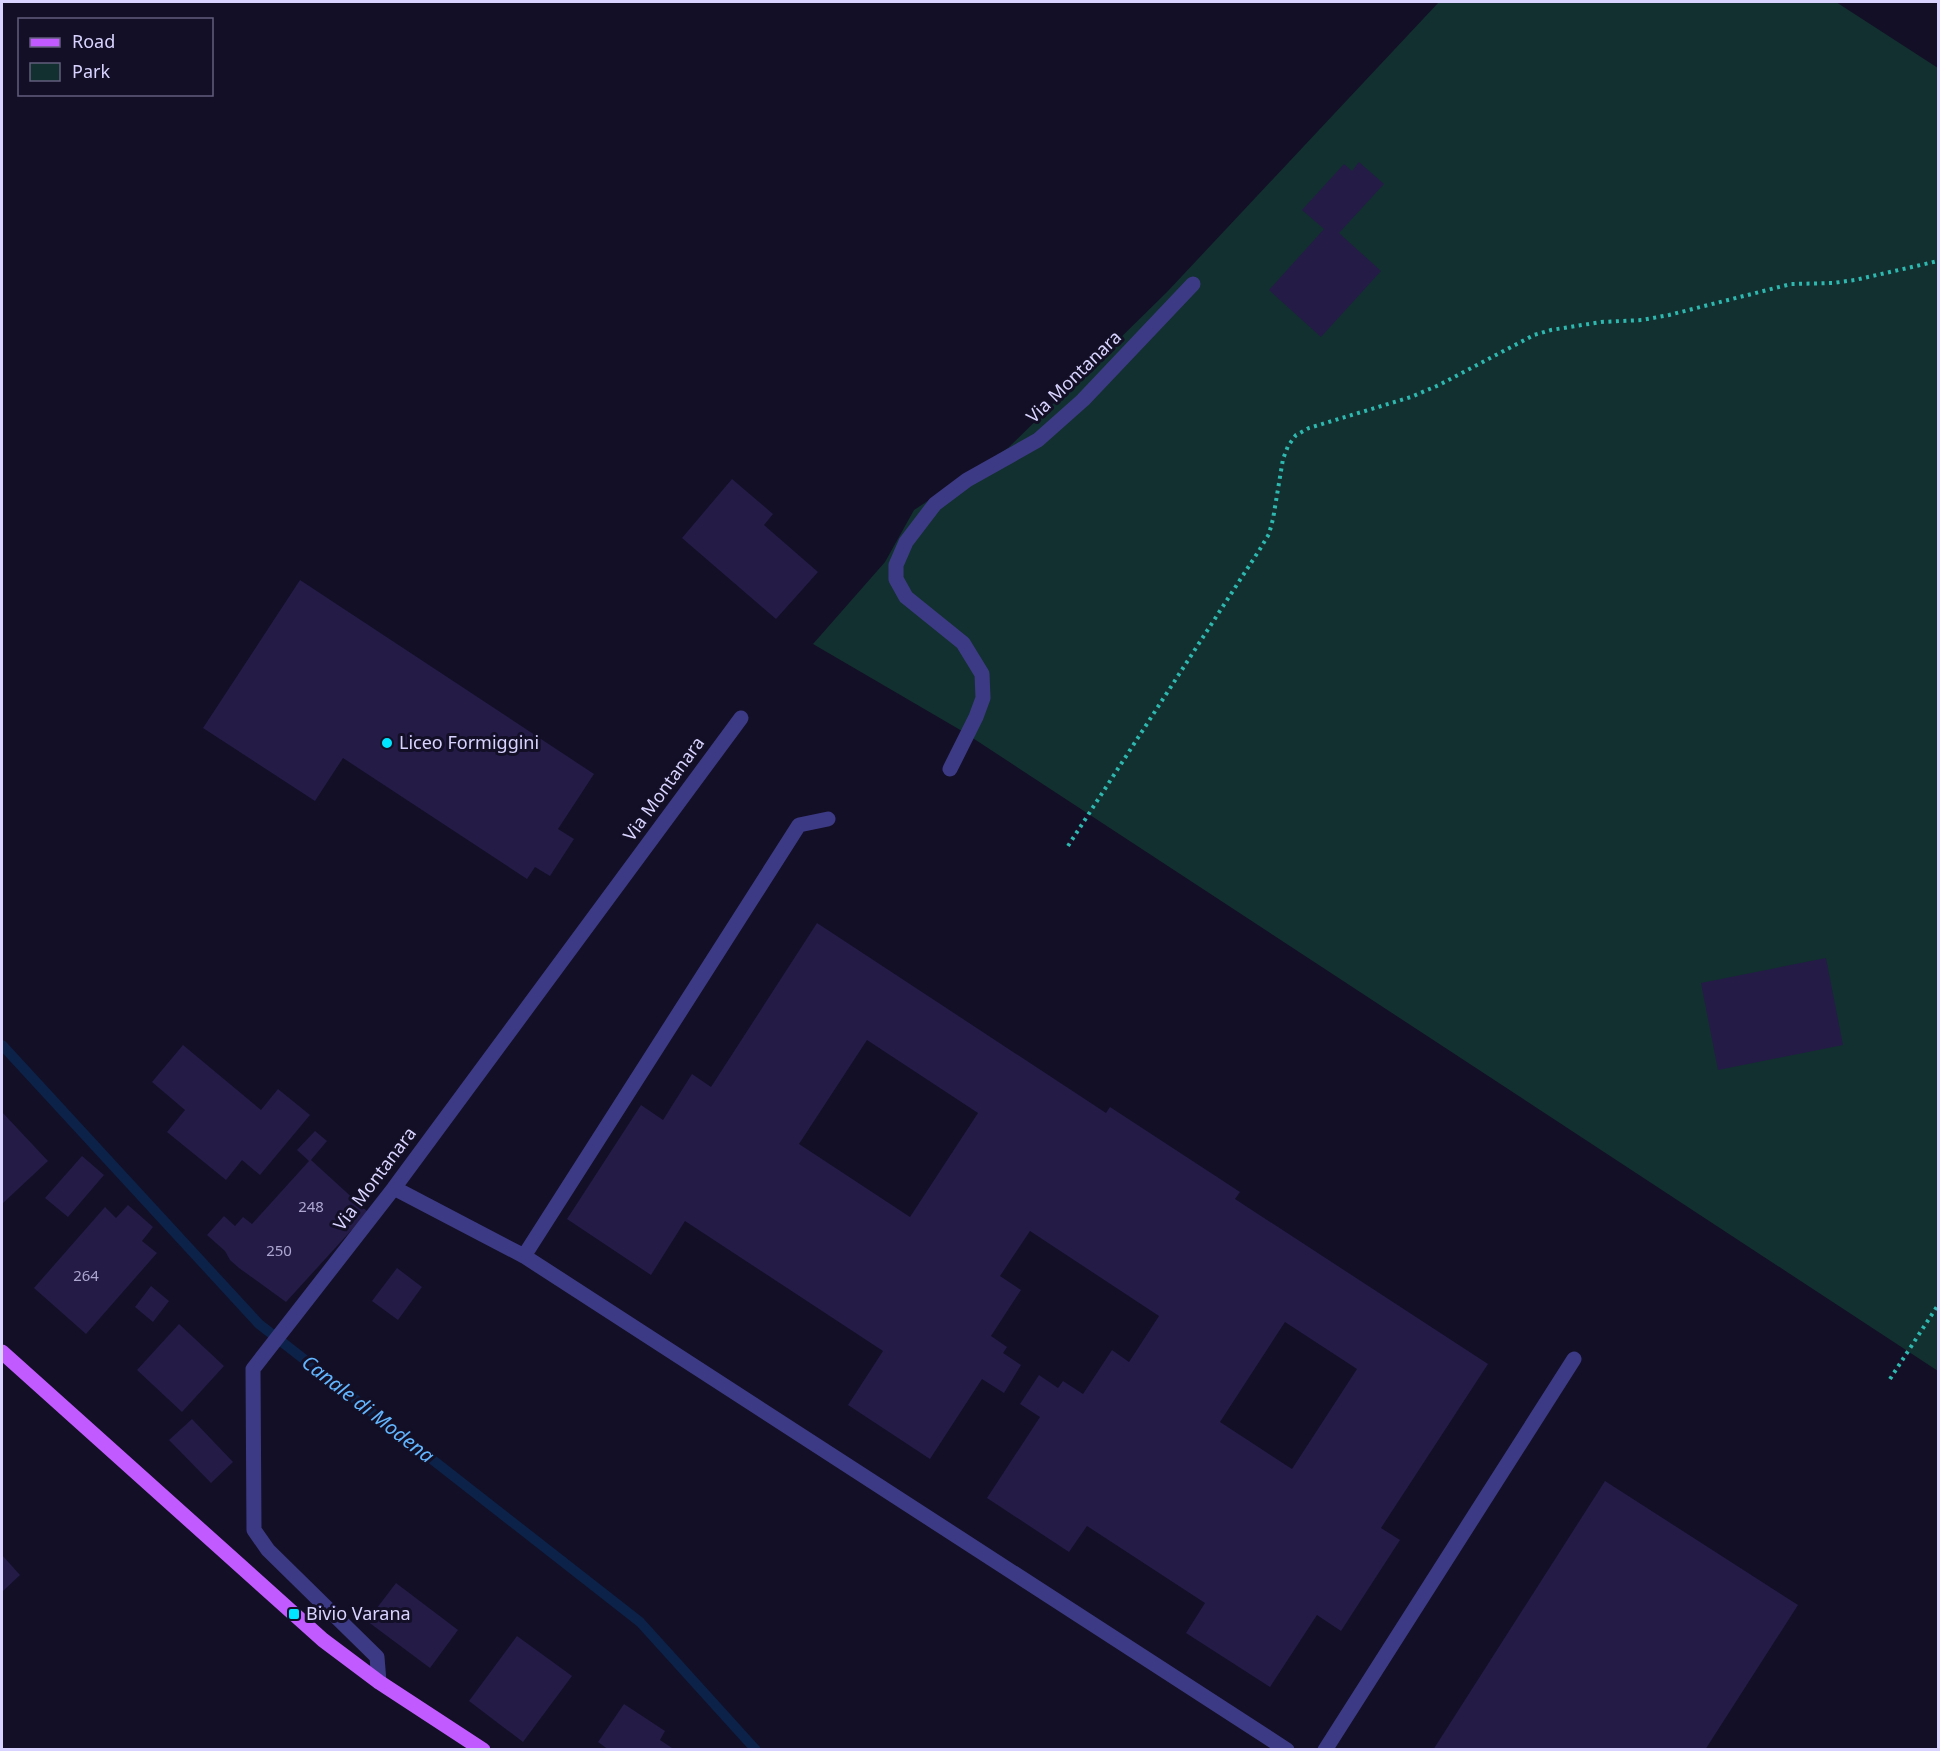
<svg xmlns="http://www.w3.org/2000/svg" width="1940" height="1751" font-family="'Noto Sans',sans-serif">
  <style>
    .green { fill: #12302f }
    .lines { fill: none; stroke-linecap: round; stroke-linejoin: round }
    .stream { stroke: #0c2248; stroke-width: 10 }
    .building { fill: #241b47; fill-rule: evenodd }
    .path { stroke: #2fb8b0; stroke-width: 4; stroke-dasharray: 3 4.5; stroke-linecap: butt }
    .minor { stroke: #3d3a85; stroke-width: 15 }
    .major { stroke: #c25bff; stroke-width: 15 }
    .poi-dot { fill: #00e5ff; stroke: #130f26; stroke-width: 2 }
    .labels { text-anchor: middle; stroke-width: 6; stroke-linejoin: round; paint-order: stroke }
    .number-label { font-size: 15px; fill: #aca6d1 }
    .street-label { font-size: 18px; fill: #d9d4ff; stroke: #130f26 }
    .poi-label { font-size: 18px; fill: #d9d4ff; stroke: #130f26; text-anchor: start }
    .water-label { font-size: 20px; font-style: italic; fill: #62b6ff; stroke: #130f26 }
  </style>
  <rect width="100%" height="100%" fill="#130f26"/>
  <path class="green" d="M 1439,2 L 1836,2 L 1938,68 L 1938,1371 L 962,731 L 813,644 L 885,562 L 914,510 L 1008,448 L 1167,292 Z"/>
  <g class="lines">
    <path class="stream" d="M 2,1045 L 259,1324 L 640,1622 L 756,1750"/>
  </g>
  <path class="building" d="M 1359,162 L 1384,184 L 1339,233 L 1381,271 L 1321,337 L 1269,290 L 1324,229 L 1302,210 L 1344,164 L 1352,171 Z
    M 732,479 L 773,514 L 764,525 L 818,572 L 776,619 L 682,538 Z
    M 300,580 L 594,774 L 558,829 L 574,839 L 550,876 L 535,867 L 527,879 L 343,758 L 315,801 L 203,728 Z
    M 817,923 L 1106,1113 L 1110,1107 L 1240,1192 L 1235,1199 L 1488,1364 L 1381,1528 L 1400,1540 L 1341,1631 L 1317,1615 L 1270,1687 L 1186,1633 L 1205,1603 L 1087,1526 L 1069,1552 L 987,1498 L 1040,1417 L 1020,1404 L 1039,1375 L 1058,1388 L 1063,1381 L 1083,1394 L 1112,1350 L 1129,1362 L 1159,1316 L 1030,1231 L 1000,1276 L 1021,1290 L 991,1336 L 1007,1347 L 1003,1353 L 1021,1365 L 1004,1393 L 982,1379 L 930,1459 L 848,1405 L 883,1351 L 685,1221 L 651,1275 L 567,1219 L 641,1105 L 663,1120 L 692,1074 L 711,1087 ZM 867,1040 L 978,1113 L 910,1217 L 799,1144 ZM 1285,1322 L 1357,1369 L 1292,1469 L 1220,1422 Z
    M 1826,958 L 1843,1045 L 1718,1070 L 1701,983 Z
    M 183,1045 L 261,1110 L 278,1089 L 310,1115 L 260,1175 L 242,1160 L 226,1180 L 167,1132 L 185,1110 L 152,1082 Z
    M 2,1112 L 48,1161 L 2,1204 Z
    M 315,1131 L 327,1141 L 311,1160 L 368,1212 L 286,1302 L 239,1268 L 230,1260 L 225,1251 L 207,1235 L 224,1216 L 235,1226 L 243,1217 L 252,1224 L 309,1161 L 297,1150 Z
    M 82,1156 L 104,1175 L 68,1217 L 45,1198 Z
    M 128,1205 L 153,1227 L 142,1241 L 157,1253 L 86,1334 L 34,1288 L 105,1207 L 116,1218 Z
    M 397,1268 L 422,1287 L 398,1320 L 372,1301 Z
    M 151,1286 L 169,1301 L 153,1322 L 135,1307 Z
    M 179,1324 L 224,1366 L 182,1412 L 137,1370 Z
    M 192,1419 L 233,1462 L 211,1483 L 169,1440 Z
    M 1605,1481 L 1798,1605 L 1705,1750 L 1433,1750 Z
    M 2,1555 L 20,1575 L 2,1592 Z
    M 396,1583 L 458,1630 L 430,1668 L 367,1621 Z
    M 517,1636 L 572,1676 L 523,1742 L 469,1701 Z
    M 624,1704 L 665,1731 L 660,1740 L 675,1750 L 609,1750 L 598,1742 Z"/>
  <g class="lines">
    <path class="path" d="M 1068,846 L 1260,549 L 1269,534 L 1273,519 L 1283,459 L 1288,446 L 1296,435 L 1309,428 L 1411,397 L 1439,385 L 1534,335 L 1551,330 L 1601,322 L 1642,320 L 1669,315 L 1791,284 L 1833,283 L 1855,280 L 1938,261
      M 1890,1379 L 1938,1305"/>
    <path class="minor" d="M 950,769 L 976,717 L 983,698 L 982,674 L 963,643 L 906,597 L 896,579 L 896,565 L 906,542 L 935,504 L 967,480 L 1038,440 L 1083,400 L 1193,284
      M 828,819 L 799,825 L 524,1256 L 1287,1750
      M 394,1188 L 524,1256
      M 379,1682 L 377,1657 L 268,1550 L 254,1530 L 253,1369 L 394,1188 L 741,718
      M 1325,1750 L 1574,1359"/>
    <path class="major" d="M 2,1352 L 323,1640 L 379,1682 L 483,1750"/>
  </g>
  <g class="poi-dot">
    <circle cx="387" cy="743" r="6"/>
    <rect x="288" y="1608" width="12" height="12" rx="3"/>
  </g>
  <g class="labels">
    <g class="number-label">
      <text x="311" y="1212">248</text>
      <text x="279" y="1256">250</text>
      <text x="86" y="1281">264</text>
    </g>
    <g class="street-label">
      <text transform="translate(1074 377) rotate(-44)" y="6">Via Montanara</text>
      <text transform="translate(664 789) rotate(-54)" y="6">Via Montanara</text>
      <text transform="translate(375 1179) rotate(-53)" y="6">Via Montanara</text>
    </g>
    <g class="poi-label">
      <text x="399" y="749">Liceo Formiggini</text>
      <text x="306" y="1620">Bivio Varana</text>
    </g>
    <g class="water-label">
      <text transform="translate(368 1409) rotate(38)" y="7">Canale di Modena</text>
    </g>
  </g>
  <rect width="1940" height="1751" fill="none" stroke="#d9d4ff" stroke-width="6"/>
  <rect x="18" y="18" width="195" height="78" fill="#130f26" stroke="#625e7d" stroke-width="1.5"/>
  <rect x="30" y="38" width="30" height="9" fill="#c25bff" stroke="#625e7d" stroke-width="1.5"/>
  <text x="72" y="48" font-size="18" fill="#d9d4ff">Road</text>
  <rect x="30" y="63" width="30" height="18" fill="#12302f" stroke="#625e7d" stroke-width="1.5"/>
  <text x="72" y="78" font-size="18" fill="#d9d4ff">Park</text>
</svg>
